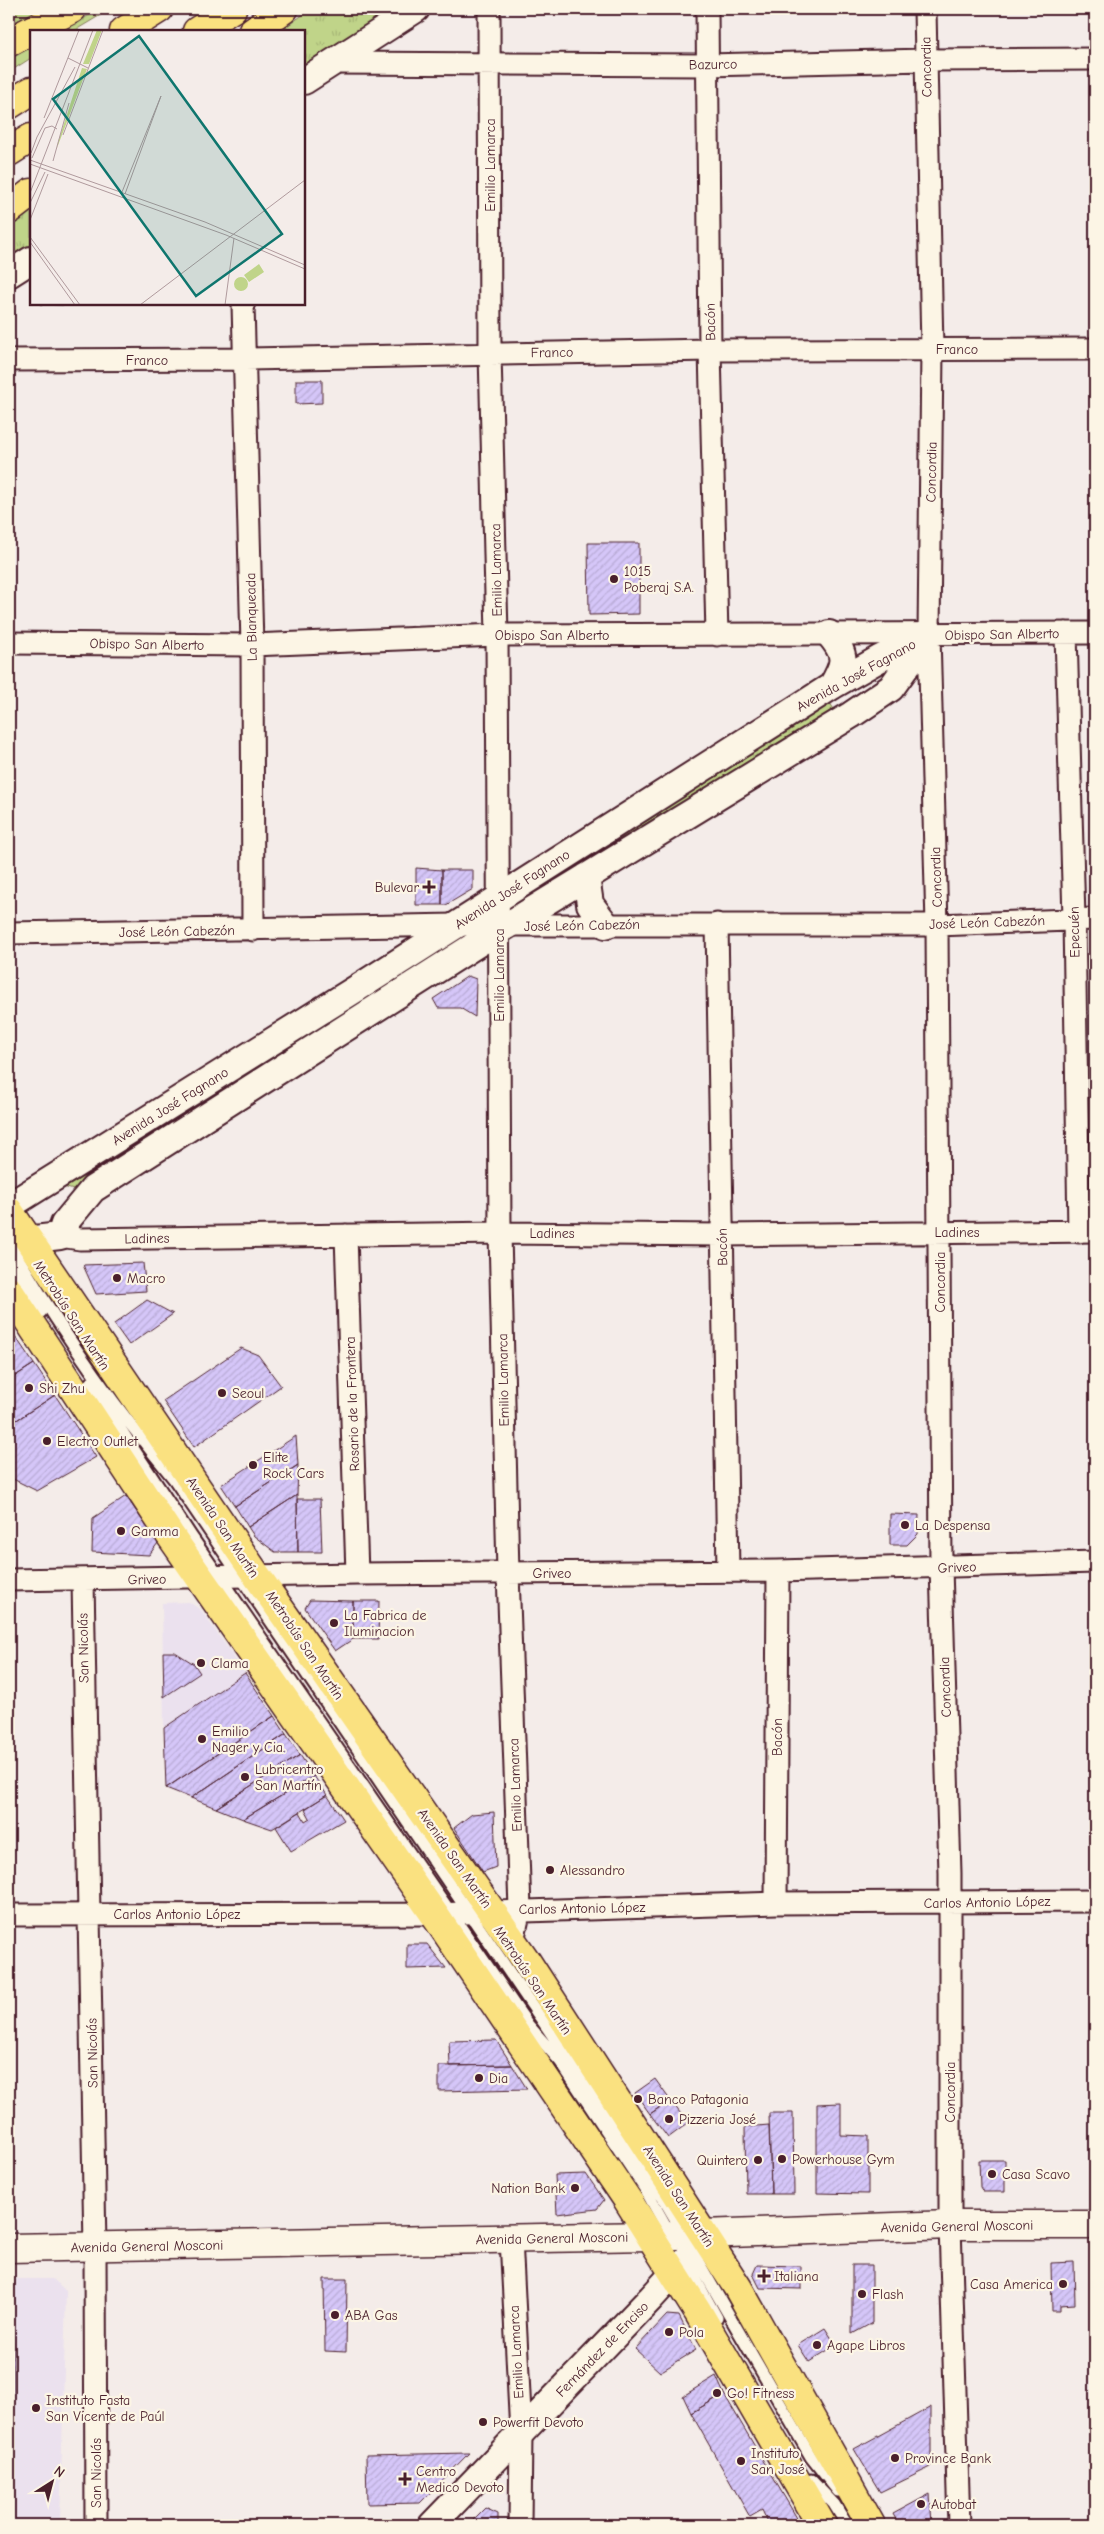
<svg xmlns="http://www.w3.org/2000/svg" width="1104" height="2534" font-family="'Comic Neue',sans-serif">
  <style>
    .built { fill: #ebe1ee }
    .grass { fill: url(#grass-tufts); stroke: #857a5a }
    .building { fill: url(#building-hatch); stroke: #4a1f2b }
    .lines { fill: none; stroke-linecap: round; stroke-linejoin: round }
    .service-casing { stroke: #4a1f2b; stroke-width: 15 }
    .minor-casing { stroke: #4a1f2b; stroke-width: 25 }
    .tertiary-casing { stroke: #4a1f2b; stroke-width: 30 }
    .secondary-casing { stroke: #4a1f2b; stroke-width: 31 }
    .primary-casing { stroke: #4a1f2b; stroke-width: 31 }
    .motorway-casing { stroke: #4a1f2b; stroke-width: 31 }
    .service { stroke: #fcf5e5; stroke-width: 11 }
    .minor { stroke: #fcf5e5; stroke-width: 21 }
    .tertiary { stroke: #fcf5e5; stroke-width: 26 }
    .secondary { stroke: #fcf5e5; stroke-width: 28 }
    .primary { stroke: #fae180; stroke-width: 28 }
    .motorway { stroke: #fae180; stroke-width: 28 }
    .poi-dot { fill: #4a1f2b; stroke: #fcf5e5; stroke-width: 2 }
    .labels { text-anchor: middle; stroke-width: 4.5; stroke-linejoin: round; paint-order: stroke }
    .street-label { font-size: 14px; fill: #4a1f2b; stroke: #fcf5e5 }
    .poi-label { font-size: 14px; fill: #4a1f2b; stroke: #fcf5e5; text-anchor: start }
    .inset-road { fill: none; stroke: #b09a9d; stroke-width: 1 }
    .view { fill: #0f766e; fill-opacity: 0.15; stroke: #0f766e; stroke-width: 2.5 }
    .inset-edge { fill: none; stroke: #4a1f2b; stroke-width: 2.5 }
  </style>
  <defs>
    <pattern id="grass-tufts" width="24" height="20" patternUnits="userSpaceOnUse" patternTransform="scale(1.25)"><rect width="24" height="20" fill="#c0d489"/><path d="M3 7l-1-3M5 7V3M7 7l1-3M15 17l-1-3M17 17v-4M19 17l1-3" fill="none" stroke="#a6b676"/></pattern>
    <pattern id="building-hatch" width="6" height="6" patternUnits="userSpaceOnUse" patternTransform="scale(1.25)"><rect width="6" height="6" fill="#d5c6f8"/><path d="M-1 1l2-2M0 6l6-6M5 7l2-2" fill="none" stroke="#b8aad5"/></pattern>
  </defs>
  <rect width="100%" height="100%" fill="#f4ece9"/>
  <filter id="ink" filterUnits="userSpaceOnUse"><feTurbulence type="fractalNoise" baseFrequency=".02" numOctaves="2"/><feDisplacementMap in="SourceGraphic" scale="10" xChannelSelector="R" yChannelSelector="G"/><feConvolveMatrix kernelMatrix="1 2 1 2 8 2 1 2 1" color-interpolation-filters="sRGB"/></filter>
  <g filter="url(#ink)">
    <path class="built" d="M 189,1602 L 201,1610 L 245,1673 L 164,1728 L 162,1603 Z
      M 9,2279 L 53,2279 L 66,2291 L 60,2525 L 9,2525 Z"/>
    <path class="grass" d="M 9,9 L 45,9 L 9,29 Z
      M 101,9 L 109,10 L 74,31 L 60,31 Z
      M 311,9 L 399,9 L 304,70 L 304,31 L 280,31 Z
      M 31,47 L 31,58 L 9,72 L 9,60 Z
      M 31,208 L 31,245 L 9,260 L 9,225 Z
      M 830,703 L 835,711 L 544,892 L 542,884 Z
      M 372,989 L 374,997 L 77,1191 L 60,1186 Z"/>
    <path class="building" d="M 40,304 L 65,304 L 65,305 Z
      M 296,380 L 322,380 L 322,403 L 296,404 Z
      M 588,543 L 639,543 L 639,614 L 589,615 Z
      M 416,868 L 442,870 L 442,905 L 416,905 Z
      M 442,870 L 473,870 L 473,889 L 446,905 L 442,905 Z
      M 468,976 L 476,979 L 475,1017 L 460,1008 L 438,1008 L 433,999 Z
      M 143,1263 L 146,1291 L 96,1294 L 83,1265 Z
      M 147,1300 L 173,1314 L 129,1345 L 114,1324 Z
      M 13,1333 L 34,1364 L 9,1380 L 9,1336 Z
      M 241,1348 L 258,1355 L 281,1386 L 194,1447 L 163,1401 Z
      M 34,1364 L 55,1395 L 9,1425 L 9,1380 Z
      M 55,1395 L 96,1457 L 37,1491 L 9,1477 L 9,1425 Z
      M 296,1436 L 298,1465 L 235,1506 L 221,1485 Z
      M 298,1465 L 297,1495 L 248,1527 L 235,1506 Z
      M 297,1495 L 298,1552 L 275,1552 L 254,1536 L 248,1527 Z
      M 126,1496 L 158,1543 L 149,1555 L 92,1552 L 93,1518 Z
      M 297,1499 L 320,1499 L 322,1552 L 298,1552 Z
      M 890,1514 L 919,1515 L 918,1534 L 907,1545 L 890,1545 Z
      M 310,1600 L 353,1601 L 353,1639 L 335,1651 L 305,1608 Z
      M 353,1601 L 379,1601 L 378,1639 L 353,1639 Z
      M 163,1652 L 175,1652 L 194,1664 L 200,1673 L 164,1697 Z
      M 245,1673 L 274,1716 L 166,1788 L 164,1728 Z
      M 274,1716 L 286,1734 L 191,1798 L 166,1788 Z
      M 286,1734 L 300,1755 L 216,1808 L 191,1798 Z
      M 300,1755 L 314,1776 L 243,1819 L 216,1808 Z
      M 314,1776 L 327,1795 L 272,1829 L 243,1819 Z
      M 327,1795 L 344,1820 L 291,1851 L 276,1827 L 300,1812 L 305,1821 L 310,1818 L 305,1809 Z
      M 494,1812 L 496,1867 L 483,1872 L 454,1828 L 472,1814 Z
      M 407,1944 L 427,1944 L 446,1968 L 407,1969 Z
      M 496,2040 L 512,2065 L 450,2066 L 449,2041 Z
      M 512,2065 L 527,2089 L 439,2091 L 439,2066 Z
      M 655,2079 L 670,2100 L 650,2114 L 635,2093 Z
      M 670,2100 L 688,2123 L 668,2138 L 650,2114 Z
      M 841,2103 L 841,2135 L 868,2136 L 868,2194 L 817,2193 L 817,2104 Z
      M 769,2113 L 793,2113 L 794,2194 L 771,2194 Z
      M 769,2125 L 771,2194 L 746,2194 L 745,2127 Z
      M 979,2160 L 1005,2160 L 1005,2192 L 983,2192 L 980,2187 Z
      M 586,2174 L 604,2200 L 597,2209 L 557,2214 L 555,2175 Z
      M 1074,2262 L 1075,2304 L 1060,2305 L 1060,2311 L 1052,2311 L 1051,2263 Z
      M 757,2265 L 801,2266 L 801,2289 L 760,2288 L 753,2274 Z
      M 852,2265 L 872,2265 L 872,2323 L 852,2334 Z
      M 324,2279 L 347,2279 L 346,2352 L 325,2351 Z
      M 667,2315 L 679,2316 L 696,2350 L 660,2372 L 635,2349 Z
      M 825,2328 L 836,2345 L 809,2362 L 798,2345 Z
      M 9,2341 L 13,2341 L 13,2500 L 9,2500 Z
      M 716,2376 L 724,2394 L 691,2413 L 683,2396 Z
      M 724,2394 L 801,2525 L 769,2525 L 762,2510 L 750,2517 L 691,2413 Z
      M 931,2407 L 931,2467 L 880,2492 L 854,2449 Z
      M 469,2453 L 420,2503 L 367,2504 L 366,2455 Z
      M 930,2494 L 932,2525 L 899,2525 L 893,2514 Z
      M 485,2508 L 498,2514 L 498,2525 L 468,2525 Z
      M 986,2522 L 1026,2522 L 1025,2525 L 986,2525 Z"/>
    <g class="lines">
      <defs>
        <path id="service" d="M 9,1242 C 58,1327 111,1403 174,1479 L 663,2198 L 684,2234
          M 9,1264 L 41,1312
          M 90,1383 L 191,1536 L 529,2026 L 560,2061 L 645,2189 L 671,2235
          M 692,2251 L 811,2457 L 838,2491
          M 685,2260 L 717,2318
          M 811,2480 L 834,2504 L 847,2525"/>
        <path id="minor" d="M 489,9 L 490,353 L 497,635 L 500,1233 L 508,1573 L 520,1909 L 513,1941
          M 707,9 L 710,350 L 717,635
          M 925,9 L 932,349 L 929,635 L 937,925 L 941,1567 L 950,1873 L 950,2225 L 959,2525
          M 332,63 L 707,65 L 926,60 L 1095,59
          M 243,304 L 252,645 L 253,930
          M 9,360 L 245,359 L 710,350 L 1095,349
          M 1066,633 L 1074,919 L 1079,1232
          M 9,643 L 252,645 L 497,635 L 1095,633
          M 717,924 L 728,1571
          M 9,933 L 456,925 L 937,925 L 1095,919
          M 346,1235 L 357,1574
          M 60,1236 L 80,1239 L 500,1233 L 721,1235 L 1095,1231
          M 9,1580 L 357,1574 L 778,1571 L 1095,1562
          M 83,1580 L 95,2247 L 96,2525
          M 776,1903 L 778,1571
          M 9,1915 L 434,1914 L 776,1903 L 1095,1901
          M 511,2239 L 521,2433 L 520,2525"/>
        <path id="tertiary" d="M 304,81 L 416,9
          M 9,274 L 31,260
          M 829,634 C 848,656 845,663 832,686
          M 586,877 L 590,904 L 606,925
          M 9,1206 L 367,982 L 832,686 L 879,659 L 926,636
          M 9,1242 L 60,1236 L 64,1224 L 93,1189 L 477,944 L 851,715 L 891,688 L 929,635
          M 432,2525 L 651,2298 L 693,2252 L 705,2235"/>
        <path id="secondary" d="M 9,2248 L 650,2236 L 950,2225 L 1095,2225"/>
        <path id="primary" d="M 9,1211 L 257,1576 L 527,1962 L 738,2288 L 871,2525
          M 9,1291 L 170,1535 L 434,1914 L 627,2199 L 698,2312 L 822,2525"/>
        <path id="motorway" d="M 124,31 L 159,9
          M 197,31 L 232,9
          M 253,31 L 284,9
          M 9,42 L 72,9
          M 9,105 L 31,91
          M 9,152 L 31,138
          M 9,210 L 31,193"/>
      </defs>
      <use href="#service" class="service-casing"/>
      <use href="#minor" class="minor-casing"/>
      <use href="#tertiary" class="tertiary-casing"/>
      <use href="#secondary" class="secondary-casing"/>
      <use href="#primary" class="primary-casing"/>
      <use href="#motorway" class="motorway-casing"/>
      <use href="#service" class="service"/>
      <use href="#minor" class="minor"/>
      <use href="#tertiary" class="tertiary"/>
      <use href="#secondary" class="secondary"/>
      <use href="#primary" class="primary"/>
      <use href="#motorway" class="motorway"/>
    </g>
  </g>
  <g class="poi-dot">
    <circle cx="614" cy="579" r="5"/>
    <path d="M426.5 879.5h5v5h5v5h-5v5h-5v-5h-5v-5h5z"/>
    <circle cx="117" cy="1278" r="5"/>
    <circle cx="29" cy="1388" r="5"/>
    <circle cx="222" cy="1393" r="5"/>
    <circle cx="47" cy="1441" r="5"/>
    <circle cx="253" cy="1465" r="5"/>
    <circle cx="905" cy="1525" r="5"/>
    <circle cx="121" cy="1531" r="5"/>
    <circle cx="334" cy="1623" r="5"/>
    <circle cx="201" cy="1663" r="5"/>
    <circle cx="202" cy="1739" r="5"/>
    <circle cx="245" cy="1777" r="5"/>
    <circle cx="550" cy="1870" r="5"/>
    <circle cx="479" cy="2078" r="5"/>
    <circle cx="638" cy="2099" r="5"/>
    <circle cx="669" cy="2119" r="5"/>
    <circle cx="782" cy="2159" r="5"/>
    <circle cx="758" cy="2160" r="5"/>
    <circle cx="992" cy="2174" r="5"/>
    <circle cx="575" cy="2188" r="5"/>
    <path d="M761.5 2268.5h5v5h5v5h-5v5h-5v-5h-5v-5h5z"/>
    <circle cx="1063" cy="2284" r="5"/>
    <circle cx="862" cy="2294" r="5"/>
    <circle cx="335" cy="2315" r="5"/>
    <circle cx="669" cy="2332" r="5"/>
    <circle cx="817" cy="2345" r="5"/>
    <circle cx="717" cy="2393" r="5"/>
    <circle cx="36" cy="2408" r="5"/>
    <circle cx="483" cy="2422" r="5"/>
    <circle cx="895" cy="2458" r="5"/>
    <circle cx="741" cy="2461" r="5"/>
    <path d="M402.5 2471.5h5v5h5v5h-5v5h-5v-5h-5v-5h5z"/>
    <circle cx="921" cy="2504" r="5"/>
  </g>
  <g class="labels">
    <g class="street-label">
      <text transform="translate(713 64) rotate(-1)" y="5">Bazurco</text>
      <text transform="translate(926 67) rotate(-91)" y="5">Concordia</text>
      <text transform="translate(490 165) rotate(-90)" y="5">Emilio Lamarca</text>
      <text transform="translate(710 322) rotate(-91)" y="5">Bacón</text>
      <text x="957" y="354">Franco</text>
      <text transform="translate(552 352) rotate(-1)" y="5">Franco</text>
      <text x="147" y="365">Franco</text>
      <text transform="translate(931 472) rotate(-89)" y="5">Concordia</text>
      <text transform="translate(496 570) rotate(-91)" y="5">Emilio Lamarca</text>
      <text transform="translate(251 617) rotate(-91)" y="5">La Blanqueada</text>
      <text transform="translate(1002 634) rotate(-1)" y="5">Obispo San Alberto</text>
      <text x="552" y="640">Obispo San Alberto</text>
      <text transform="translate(147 644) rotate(1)" y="5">Obispo San Alberto</text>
      <text transform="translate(856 675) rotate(-29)" y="5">Avenida José Fagnano</text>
      <text transform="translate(936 877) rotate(-92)" y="5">Concordia</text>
      <text transform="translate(512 889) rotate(-33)" y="5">Avenida José Fagnano</text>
      <text transform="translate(987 922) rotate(-2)" y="5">José León Cabezón</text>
      <text transform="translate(582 925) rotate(-1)" y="5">José León Cabezón</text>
      <text transform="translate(177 931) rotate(-1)" y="5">José León Cabezón</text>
      <text transform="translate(1074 932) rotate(-91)" y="5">Epecuén</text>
      <text transform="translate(499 975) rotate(-90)" y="5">Emilio Lamarca</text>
      <text transform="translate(170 1106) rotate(-32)" y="5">Avenida José Fagnano</text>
      <text x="957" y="1237">Ladines</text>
      <text x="552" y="1238">Ladines</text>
      <text transform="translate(147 1238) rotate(-1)" y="5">Ladines</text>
      <text transform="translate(722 1247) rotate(-91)" y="5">Bacón</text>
      <text transform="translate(940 1282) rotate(-90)" y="5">Concordia</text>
      <text transform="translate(72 1315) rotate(57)" y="5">Metrobús San Martín</text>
      <text transform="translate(503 1380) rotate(-91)" y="5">Emilio Lamarca</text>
      <text transform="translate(352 1404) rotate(-92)" y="5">Rosario de la Frontera</text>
      <text transform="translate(223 1527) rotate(56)" y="5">Avenida San Martín</text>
      <text transform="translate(957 1567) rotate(-2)" y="5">Griveo</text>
      <text x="552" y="1578">Griveo</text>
      <text transform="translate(147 1579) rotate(-1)" y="5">Griveo</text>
      <text transform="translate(305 1645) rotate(56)" y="5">Metrobús San Martín</text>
      <text transform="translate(83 1648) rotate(-91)" y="5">San Nicolás</text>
      <text transform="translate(945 1687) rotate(-92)" y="5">Concordia</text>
      <text transform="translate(777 1737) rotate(-90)" y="5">Bacón</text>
      <text transform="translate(515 1785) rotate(-92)" y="5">Emilio Lamarca</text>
      <text transform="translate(455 1858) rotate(55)" y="5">Avenida San Martín</text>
      <text transform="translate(987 1902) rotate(-1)" y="5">Carlos Antonio López</text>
      <text transform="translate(582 1908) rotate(-1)" y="5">Carlos Antonio López</text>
      <text x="177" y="1919">Carlos Antonio López</text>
      <text transform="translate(533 1980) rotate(56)" y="5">Metrobús San Martín</text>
      <text transform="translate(92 2053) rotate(-91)" y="5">San Nicolás</text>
      <text transform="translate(950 2092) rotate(-90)" y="5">Concordia</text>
      <text transform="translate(679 2196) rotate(57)" y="5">Avenida San Martín</text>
      <text transform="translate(957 2226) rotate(-1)" y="5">Avenida General Mosconi</text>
      <text transform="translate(552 2238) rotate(-1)" y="5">Avenida General Mosconi</text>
      <text transform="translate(147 2246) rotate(-1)" y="5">Avenida General Mosconi</text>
      <text transform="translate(602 2349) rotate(-46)" y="5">Fernández de Enciso</text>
      <text transform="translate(516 2352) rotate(-93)" y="5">Emilio Lamarca</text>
      <text transform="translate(96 2473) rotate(-90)" y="5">San Nicolás</text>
    </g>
    <g class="poi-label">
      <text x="624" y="576">1015<tspan x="624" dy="16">Poberaj S.A.</tspan></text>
      <text x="419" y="892" text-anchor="end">Bulevar</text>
      <text x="127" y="1283">Macro</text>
      <text x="39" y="1393">Shi Zhu</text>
      <text x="232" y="1398">Seoul</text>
      <text x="57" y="1446">Electro Outlet</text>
      <text x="263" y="1462">Elite<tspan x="263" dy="16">Rock Cars</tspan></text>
      <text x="915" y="1530">La Despensa</text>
      <text x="131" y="1536">Gamma</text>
      <text x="344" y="1620">La Fabrica de<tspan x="344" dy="16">Iluminacion</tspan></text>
      <text x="211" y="1668">Clama</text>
      <text x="212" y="1736">Emilio<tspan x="212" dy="16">Nager y Cia.</tspan></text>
      <text x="255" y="1774">Lubricentro<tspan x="255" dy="16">San Martín</tspan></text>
      <text x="560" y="1875">Alessandro</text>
      <text x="489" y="2083">Dia</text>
      <text x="648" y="2104">Banco Patagonia</text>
      <text x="679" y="2124">Pizzeria José</text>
      <text x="792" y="2164">Powerhouse Gym</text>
      <text x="748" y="2165" text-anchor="end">Quintero</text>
      <text x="1002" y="2179">Casa Scavo</text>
      <text x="565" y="2193" text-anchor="end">Nation Bank</text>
      <text x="774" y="2281">Italiana</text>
      <text x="1053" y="2289" text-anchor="end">Casa America</text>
      <text x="872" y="2299">Flash</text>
      <text x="345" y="2320">ABA Gas</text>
      <text x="679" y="2337">Pola</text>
      <text x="827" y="2350">Agape Libros</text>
      <text x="727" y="2398">Go! Fitness</text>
      <text x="46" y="2405">Instituto Fasta<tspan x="46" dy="16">San Vicente de Paúl</tspan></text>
      <text x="493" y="2427">Powerfit Devoto</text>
      <text x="751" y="2458">Instituto<tspan x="751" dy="16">San José</tspan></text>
      <text x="905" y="2463">Province Bank</text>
      <text x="416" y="2476">Centro<tspan x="416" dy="16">Medico Devoto</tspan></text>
      <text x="931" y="2509">Autobat</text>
    </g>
  </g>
  <g transform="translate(30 30)">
    <rect width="275" height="275" fill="#f4ece9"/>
    <path d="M 67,0 L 72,0 L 59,34 L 53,34 ZM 52,38 L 57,39 L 27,118 L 28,112 Z" fill="#c0d489"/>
    <path d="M 229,234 L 234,242 L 219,252 L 214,245 ZM204 254a7 7 0 1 1 14 0a7 7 0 1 1-14 0Z" fill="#c0d489"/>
    <path class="inset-road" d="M 38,28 L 58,38M 14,88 L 49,0M 33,105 L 73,0M 7,107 L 45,37M 1,123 L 7,107M 2,128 L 15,98 L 22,96 L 27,99M 0,130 L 175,192 L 275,235M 23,131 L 39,73M 0,134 L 196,205 L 275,239M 92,162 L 131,66M 0,163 L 63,0M 95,164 L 131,66M 0,173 L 15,142M 0,190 L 18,144M 0,207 L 50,275M 0,212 L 45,275M 110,275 L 275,150M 195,275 L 204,208"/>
    <path class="view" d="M 109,6 L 252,204 L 166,266 L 23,69 Z"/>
    <rect width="275" height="275" class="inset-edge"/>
  </g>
  <rect width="1104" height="2534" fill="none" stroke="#fcf5e5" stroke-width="30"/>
  <rect x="15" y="15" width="1074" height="2504" fill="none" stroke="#4a1f2b" stroke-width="2" filter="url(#ink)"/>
  <g transform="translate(52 2482) rotate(36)" stroke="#fcf5e5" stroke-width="4" paint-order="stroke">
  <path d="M0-4L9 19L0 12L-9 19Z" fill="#4a1f2b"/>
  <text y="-8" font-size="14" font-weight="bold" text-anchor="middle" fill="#4a1f2b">N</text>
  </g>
</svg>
